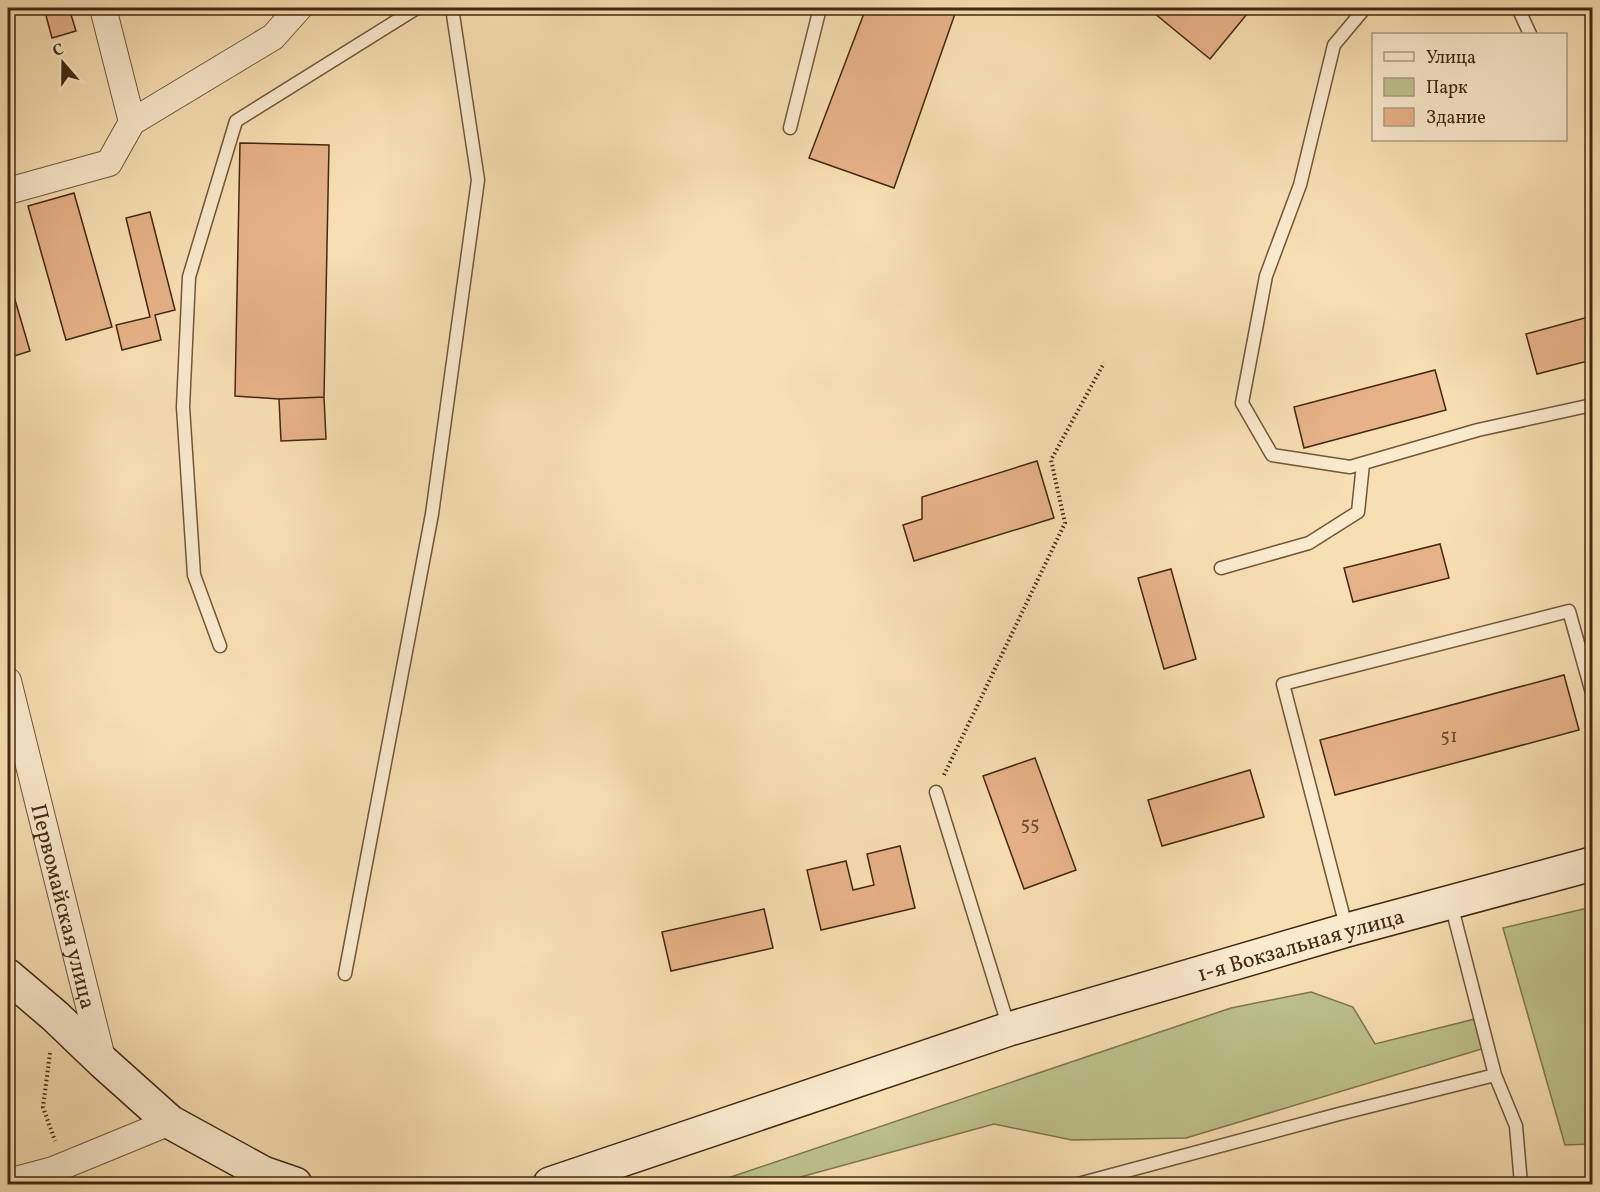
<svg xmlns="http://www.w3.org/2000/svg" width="1600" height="1192" font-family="Vollkorn,serif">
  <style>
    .green { fill: #bdc28c; stroke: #807550; stroke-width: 1.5 }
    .building { fill: #e8b288; stroke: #422813; stroke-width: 1.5 }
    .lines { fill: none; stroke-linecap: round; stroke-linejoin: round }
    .service-casing { stroke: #70563b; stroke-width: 15 }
    .minor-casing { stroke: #70563b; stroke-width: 28 }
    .secondary-casing { stroke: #422813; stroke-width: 36 }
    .path { stroke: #422813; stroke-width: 4; stroke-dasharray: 1.5 3; stroke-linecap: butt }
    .service { stroke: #faeace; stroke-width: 12 }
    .minor { stroke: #faeace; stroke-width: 26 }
    .secondary { stroke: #faeace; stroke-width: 33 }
    .labels { text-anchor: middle; stroke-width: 4.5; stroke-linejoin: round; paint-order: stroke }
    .number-label { font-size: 20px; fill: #6c4a30 }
    .street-label { font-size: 22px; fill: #422813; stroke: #faeace }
  </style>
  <rect width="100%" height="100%" fill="#f8dfb3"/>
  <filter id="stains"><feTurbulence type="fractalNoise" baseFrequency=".00333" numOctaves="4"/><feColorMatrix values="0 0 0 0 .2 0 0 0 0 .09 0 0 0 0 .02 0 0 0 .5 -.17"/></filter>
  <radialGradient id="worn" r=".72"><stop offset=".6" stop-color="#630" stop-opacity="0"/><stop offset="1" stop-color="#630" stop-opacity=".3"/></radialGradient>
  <path class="green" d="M 1592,907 L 1592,1144 L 1565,1145 L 1503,928 Z
    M 1311,992 L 1353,1007 L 1375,1044 L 1475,1019 L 1485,1048 L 1186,1138 L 1072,1140 L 994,1124 L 775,1184 L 710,1184 L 1231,1008 Z"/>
  <path class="building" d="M 44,8 L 69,8 L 76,31 L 52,38 Z
    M 866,8 L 957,8 L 894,188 L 809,158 Z
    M 1148,8 L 1252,8 L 1210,59 Z
    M 240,143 L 329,145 L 324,397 L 279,399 L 235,396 Z
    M 74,193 L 112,327 L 66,340 L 28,206 Z
    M 150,212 L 175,310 L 155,315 L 161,340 L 122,350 L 116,325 L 150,317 L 126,218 Z
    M 8,276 L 30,351 L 8,358 Z
    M 1592,316 L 1592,360 L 1537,374 L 1526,334 Z
    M 1435,370 L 1446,410 L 1304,448 L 1294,407 Z
    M 324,397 L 326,439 L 281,441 L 279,399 Z
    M 1037,461 L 1054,518 L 914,561 L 903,525 L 922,519 L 922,497 Z
    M 1440,544 L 1449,578 L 1353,602 L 1344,568 Z
    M 1171,569 L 1196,659 L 1164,669 L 1138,578 Z
    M 1564,675 L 1579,730 L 1335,795 L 1320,740 Z
    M 1035,758 L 1076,870 L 1024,889 L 983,776 Z
    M 1250,770 L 1264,817 L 1162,846 L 1148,800 Z
    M 900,846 L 915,908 L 821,930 L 807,870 L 846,861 L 853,890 L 874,885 L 867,854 Z
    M 764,909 L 773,948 L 671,971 L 662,932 Z"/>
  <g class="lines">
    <defs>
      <path id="service" d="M 1365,8 L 1334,45 L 1300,185 L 1266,276 L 1242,403 L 1272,455 L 1350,467 L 1478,430 L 1592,405
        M 1518,8 L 1530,34
        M 790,128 L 820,8
        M 1221,568 L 1309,543 L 1358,512 L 1363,464
        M 220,646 L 194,575 L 183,407 L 189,277 L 236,121 L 417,8
        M 936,792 L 1009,1028
        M 1347,930 L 1283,684 L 1569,611 L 1592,693
        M 345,974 L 432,514 L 478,180 L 452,8
        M 1495,1075 L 1516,1126 L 1521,1184
        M 1078,1184 L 1339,1114 L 1495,1075 L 1451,904"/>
      <g id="minor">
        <path d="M 103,8 L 132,122"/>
        <path d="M 8,191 L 109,163 L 132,122 L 273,37 L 299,8"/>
        <path id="s1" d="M 8,681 L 103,1062"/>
        <path d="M 8,1182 L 53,1170 L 170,1122"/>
      </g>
      <g id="secondary">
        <path d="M 8,976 L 55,1016 L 103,1062 L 170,1122 L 263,1173 L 295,1184"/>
        <path id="s2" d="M 550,1184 L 1009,1029 L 1347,930 L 1592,864"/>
      </g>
    </defs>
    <use href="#service" class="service-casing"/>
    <use href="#minor" class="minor-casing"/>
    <use href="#secondary" class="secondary-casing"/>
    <path class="path" d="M 944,775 L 1065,523 L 1051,460 L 1104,363
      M 50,1053 L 43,1107 L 55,1141"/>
    <use href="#service" class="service"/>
    <use href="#minor" class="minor"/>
    <use href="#secondary" class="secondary"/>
  </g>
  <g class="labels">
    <g class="number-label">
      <text x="1449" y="742">51</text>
      <text x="1030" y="830">55</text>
    </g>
    <g class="street-label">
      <text dy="8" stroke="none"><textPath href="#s1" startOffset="232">Первомайская улица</textPath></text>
      <text dy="8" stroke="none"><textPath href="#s2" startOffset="788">1-я Вокзальная улица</textPath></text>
    </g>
  </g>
  <rect width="1600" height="1192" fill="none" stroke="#f8dfb3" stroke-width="30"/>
  <rect x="9" y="9" width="1582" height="1174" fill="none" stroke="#422813" stroke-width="3"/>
  <rect x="15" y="15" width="1570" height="1162" fill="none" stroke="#422813" stroke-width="1.5"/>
  <rect x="1372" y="33" width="195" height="108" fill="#faeace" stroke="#b09c83" stroke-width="1.5"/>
  <rect x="1384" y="52" width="30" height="9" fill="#faeace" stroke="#b09c83" stroke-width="1.5"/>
  <text x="1426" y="63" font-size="18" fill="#422813">Улица</text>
  <rect x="1384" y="78" width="30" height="18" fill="#bdc28c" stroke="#b09c83" stroke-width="1.5"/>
  <text x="1426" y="93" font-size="18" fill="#422813">Парк</text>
  <rect x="1384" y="108" width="30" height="18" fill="#e8b288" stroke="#b09c83" stroke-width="1.5"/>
  <text x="1426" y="123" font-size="18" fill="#422813">Здание</text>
  <g transform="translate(63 63) rotate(340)" stroke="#faeace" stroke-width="4.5" paint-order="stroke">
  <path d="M0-4.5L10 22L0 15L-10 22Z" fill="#422813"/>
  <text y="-9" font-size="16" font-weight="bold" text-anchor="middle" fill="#422813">С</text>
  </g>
  <rect width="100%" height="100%" filter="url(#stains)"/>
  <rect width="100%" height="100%" fill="url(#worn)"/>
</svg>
